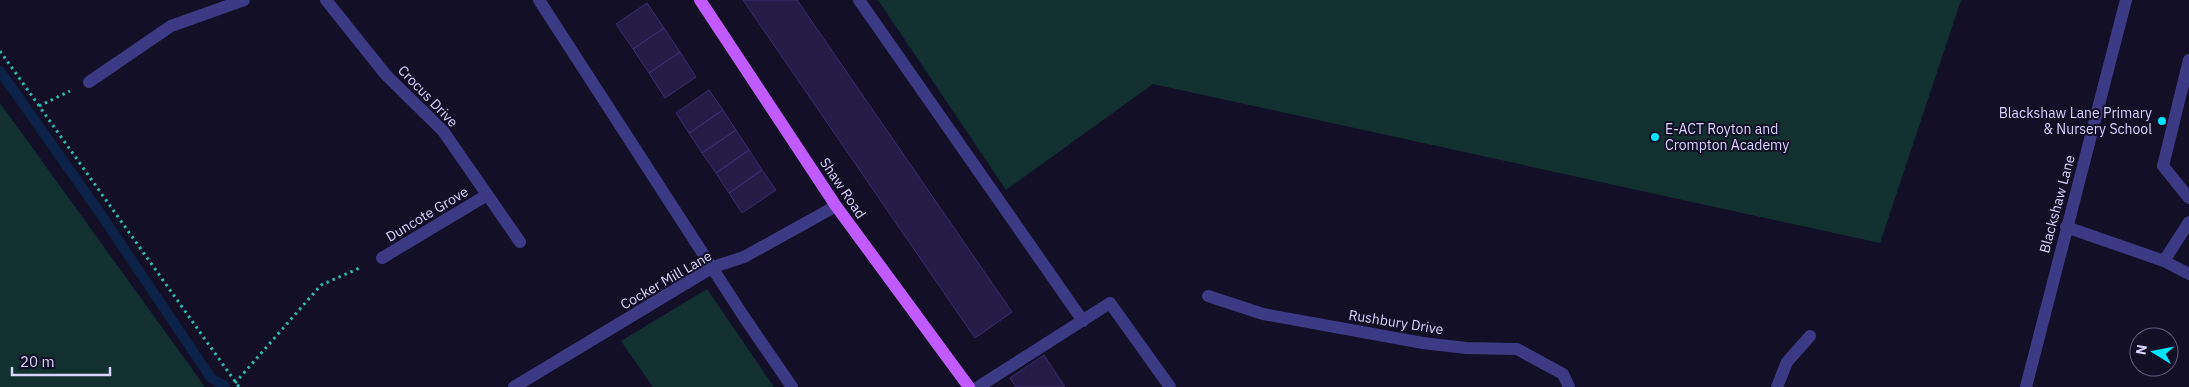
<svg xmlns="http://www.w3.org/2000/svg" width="2189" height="387" font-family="'IBM Plex Sans',sans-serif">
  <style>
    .green { fill: #12302f }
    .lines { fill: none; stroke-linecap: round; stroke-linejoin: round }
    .stream { stroke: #0c2248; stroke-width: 10 }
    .building { fill: #241b47; stroke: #3b2d73 }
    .path { stroke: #2fb8b0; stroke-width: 3; stroke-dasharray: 2.5 4; stroke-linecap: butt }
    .minor { stroke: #3d3a85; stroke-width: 12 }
    .major { stroke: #c25bff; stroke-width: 12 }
    .poi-dot { fill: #00e5ff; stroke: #130f26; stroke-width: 2 }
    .labels { text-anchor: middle; stroke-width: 4; stroke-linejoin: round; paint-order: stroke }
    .street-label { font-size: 14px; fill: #d9d4ff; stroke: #130f26 }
    .poi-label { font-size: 14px; fill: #d9d4ff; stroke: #130f26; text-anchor: end }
  </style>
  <rect width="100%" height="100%" fill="#130f26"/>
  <path class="green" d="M 878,0 L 1961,0 L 1880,243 L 1153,84 L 1006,190 Z
    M 0,103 L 29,143 L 205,387 L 0,387 Z
    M 707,289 L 774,387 L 653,387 L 621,341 Z"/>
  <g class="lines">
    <path class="stream" d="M 0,71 L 100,213 L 211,378 L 225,386"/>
  </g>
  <path class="building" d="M 743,0 L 797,0 L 1012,312 L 975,338 Z
    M 647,3 L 664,28 L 633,49 L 616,24 Z
    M 664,28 L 680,52 L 649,73 L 633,49 Z
    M 680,52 L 696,77 L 665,98 L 649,73 Z
    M 709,90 L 723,110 L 689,133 L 676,113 Z
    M 723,110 L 736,130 L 702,153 L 689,133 Z
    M 736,130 L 749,150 L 716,173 L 702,153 Z
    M 749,150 L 762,170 L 729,193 L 716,173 Z
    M 762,170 L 776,190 L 742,213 L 729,193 Z
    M 1044,355 L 1065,387 L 1016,387 L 1010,378 Z"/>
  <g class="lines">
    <path class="path" d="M 0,51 L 239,387
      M 39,106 L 70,91
      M 235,383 L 321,285 L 362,267"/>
    <path class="minor" d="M 326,0 L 386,75 L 443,131 L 520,242
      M 539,0 L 744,317 L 792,387
      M 859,0 L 1083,321
      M 2189,60 L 2163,166 L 2189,198
      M 89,82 L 171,26 L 244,0
      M 2066,227 L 2164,261 L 2189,274
      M 382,258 L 487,195
      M 2164,261 L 2189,222
      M 1208,296 L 1263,314 L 1423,343 L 1466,348 L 1517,349 L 1563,374 L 1569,387
      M 514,387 L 713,267 L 744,257 L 836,206
      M 978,387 L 1110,303 L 1170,387
      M 1777,387 L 1787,362 L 1810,336
      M 2026,387 L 2126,0"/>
    <path class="major" d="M 700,0 L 836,206 L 969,387"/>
  </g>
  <g class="poi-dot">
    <circle cx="2162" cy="121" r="5"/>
    <circle cx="1655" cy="137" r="5"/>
  </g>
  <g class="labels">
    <g class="street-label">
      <text transform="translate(428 96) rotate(46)" y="5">Crocus Drive</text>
      <text transform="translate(843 188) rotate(56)" y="5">Shaw Road</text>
      <text transform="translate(2057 204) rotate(-75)" y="5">Blackshaw Lane</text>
      <text transform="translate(427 214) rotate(-31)" y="5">Duncote Grove</text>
      <text transform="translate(666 280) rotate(-30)" y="5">Cocker Mill Lane</text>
      <text transform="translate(1396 322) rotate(9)" y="5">Rushbury Drive</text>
    </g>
    <g class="poi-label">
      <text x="2152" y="118">Blackshaw Lane Primary<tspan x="2152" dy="16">&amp; Nursery School</tspan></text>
      <text x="1665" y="134" text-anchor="start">E-ACT Royton and<tspan x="1665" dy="16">Crompton Academy</tspan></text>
    </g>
  </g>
  <g transform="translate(2154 352) rotate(280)"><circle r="24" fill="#130f26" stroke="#625e7d"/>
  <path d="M0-4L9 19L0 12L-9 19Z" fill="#00e5ff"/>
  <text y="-8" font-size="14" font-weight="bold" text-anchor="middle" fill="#d9d4ff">N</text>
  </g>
  <path d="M12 367v8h98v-8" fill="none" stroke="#d9d4ff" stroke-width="2.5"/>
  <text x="20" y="367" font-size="15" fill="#d9d4ff" stroke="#130f26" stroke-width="4" paint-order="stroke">20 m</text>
</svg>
